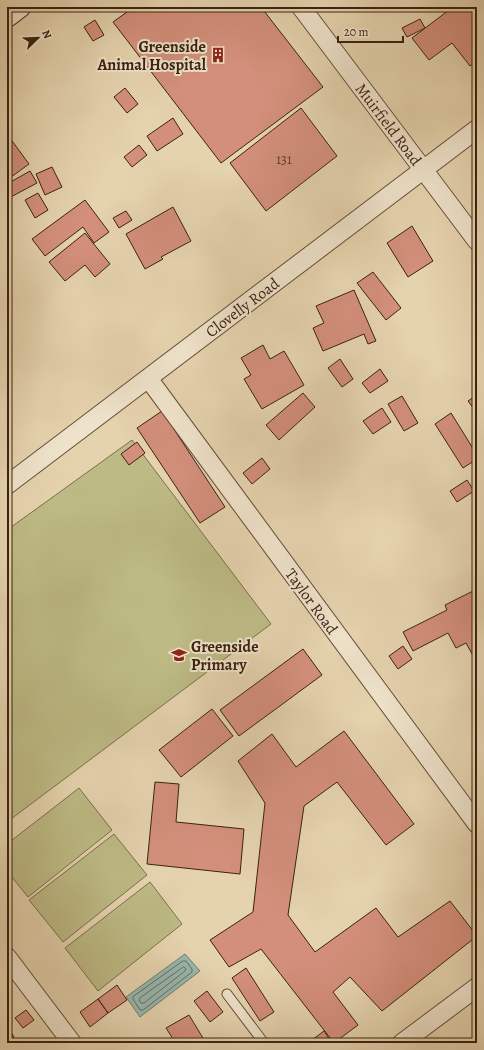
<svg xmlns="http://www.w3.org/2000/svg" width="484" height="1050" font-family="Alegreya,serif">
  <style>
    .green { fill: #bdba85; stroke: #7c6e4a }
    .water { fill: #96b7ad; stroke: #727b6e }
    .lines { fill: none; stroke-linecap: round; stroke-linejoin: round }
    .shore { stroke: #686c5e; stroke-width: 1 }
    .building { fill: #d38f7b; stroke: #3b2210 }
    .lane-casing { stroke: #664e38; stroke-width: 11 }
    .street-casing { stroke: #664e38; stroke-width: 20 }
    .secondary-casing { stroke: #3b2210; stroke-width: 24 }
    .lane { stroke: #eee2ca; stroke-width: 9 }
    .street { stroke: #eee2ca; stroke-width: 18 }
    .secondary { stroke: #eee2ca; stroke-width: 22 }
    .labels { text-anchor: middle; stroke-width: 4; stroke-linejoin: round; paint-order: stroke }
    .number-label { font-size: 14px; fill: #613d2b }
    .poi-label { font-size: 16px; font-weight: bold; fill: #3b2210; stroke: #eee2ca; text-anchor: end }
    .street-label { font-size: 16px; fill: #3b2210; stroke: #eee2ca }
  </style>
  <rect width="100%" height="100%" fill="#e5d3ae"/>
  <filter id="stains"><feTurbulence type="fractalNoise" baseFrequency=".005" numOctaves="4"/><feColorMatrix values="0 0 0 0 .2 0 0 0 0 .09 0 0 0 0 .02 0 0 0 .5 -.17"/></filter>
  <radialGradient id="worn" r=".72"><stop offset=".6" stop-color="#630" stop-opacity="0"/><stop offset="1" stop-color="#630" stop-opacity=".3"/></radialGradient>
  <path class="green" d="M 132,440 L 271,624 L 7,822 L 7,530 Z
    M 79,788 L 112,830 L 28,897 L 7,871 L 7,844 Z
    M 114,834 L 147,875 L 63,942 L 29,900 Z
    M 150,882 L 182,924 L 98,991 L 65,948 Z"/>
  <path class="water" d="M 185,954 L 200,971 L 140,1017 L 126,997 Z"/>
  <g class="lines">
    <path class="shore" d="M 183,961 L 186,961 L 192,969 L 192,972 L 143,1010 L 140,1010 L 133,999 L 133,997 Z
      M 184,967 L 186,969 L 185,971 L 144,1003 L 141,1003 L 139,1000 L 140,998 Z"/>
  </g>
  <path class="building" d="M 134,7 L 261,7 L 323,87 L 221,163 L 113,22 Z
    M 453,7 L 477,7 L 477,61 L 470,66 L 452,43 L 429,60 L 412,38 Z
    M 420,19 L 425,28 L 407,37 L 402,28 Z
    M 95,20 L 104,35 L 93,41 L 84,27 Z
    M 125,88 L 138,104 L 127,113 L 114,97 Z
    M 301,108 L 337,156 L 266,211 L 230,163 Z
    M 173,118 L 183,134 L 157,151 L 147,136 Z
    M 7,134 L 29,164 L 7,180 Z
    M 139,145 L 147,155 L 132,167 L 124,157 Z
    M 52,167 L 62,187 L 45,195 L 36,174 Z
    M 30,171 L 37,183 L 7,199 L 7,184 Z
    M 38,193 L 48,210 L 35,218 L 25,200 Z
    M 85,200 L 109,232 L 94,243 L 83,227 L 45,256 L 32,239 Z
    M 173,207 L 191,241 L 161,257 L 163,259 L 145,269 L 126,234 Z
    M 126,211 L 132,220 L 119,228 L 113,218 Z
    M 412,226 L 433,261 L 408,277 L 387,243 Z
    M 85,233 L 110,264 L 95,277 L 85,265 L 65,281 L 49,262 Z
    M 373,272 L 401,308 L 386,320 L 357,283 Z
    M 354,290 L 376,341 L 368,344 L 364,334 L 323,351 L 313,328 L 324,323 L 316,306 Z
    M 263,345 L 270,359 L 284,351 L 304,385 L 262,409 L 244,379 L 251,375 L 241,358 Z
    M 340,359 L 353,379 L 342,387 L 328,368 Z
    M 380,369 L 388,381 L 370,393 L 362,383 Z
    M 303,393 L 315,407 L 279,440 L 266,425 Z
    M 477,395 L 477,413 L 468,401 Z
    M 402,396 L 418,423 L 404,431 L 388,404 Z
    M 382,408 L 391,422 L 373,434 L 363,421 Z
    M 162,411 L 225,507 L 200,523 L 137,428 Z
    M 451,413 L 477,455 L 477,459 L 463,468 L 435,424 Z
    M 137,442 L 145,453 L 129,465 L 121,454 Z
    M 262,458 L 270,469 L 252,484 L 243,473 Z
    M 467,480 L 474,491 L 457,502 L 450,491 Z
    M 477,589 L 477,660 L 476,661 L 466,643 L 456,648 L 448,633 L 413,651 L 403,632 L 447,610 L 445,605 Z
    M 403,646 L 412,659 L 398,669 L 389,656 Z
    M 303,649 L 322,675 L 239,736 L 220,710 Z
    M 212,709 L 233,736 L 181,777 L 159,750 Z
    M 344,731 L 414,824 L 386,845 L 337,782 L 304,806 L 288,915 L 315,952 L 376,908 L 398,937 L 450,901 L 477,936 L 382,1011 L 350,977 L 333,992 L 358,1025 L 334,1043 L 261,949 L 229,967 L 210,940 L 253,912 L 265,803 L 238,761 L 272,734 L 296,767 Z
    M 155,782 L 179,784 L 176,822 L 244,829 L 240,874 L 147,864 Z
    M 246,968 L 274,1012 L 260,1021 L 232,978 Z
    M 117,985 L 127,1000 L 108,1013 L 98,999 Z
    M 207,991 L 223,1012 L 210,1022 L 194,1001 Z
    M 98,999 L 108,1013 L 90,1027 L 80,1012 Z
    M 26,1010 L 34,1020 L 23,1028 L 15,1018 Z
    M 189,1015 L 206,1043 L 167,1043 L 173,1039 L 166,1028 Z
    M 7,1026 L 14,1037 L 7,1042 Z
    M 324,1031 L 332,1043 L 308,1043 Z"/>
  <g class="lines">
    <defs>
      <path id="lane" d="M 227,994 L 264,1043"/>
      <path id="street" d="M 301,7 L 477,241
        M 148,378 L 477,824
        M 7,485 L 477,129
        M 7,957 L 72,1043
        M 402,1043 L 477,987"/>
      <path id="secondary" d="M 7,16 L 19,7"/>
    </defs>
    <use href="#lane" class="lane-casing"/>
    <use href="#street" class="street-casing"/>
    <use href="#secondary" class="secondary-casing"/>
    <use href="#lane" class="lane"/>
    <use href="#street" class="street"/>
    <use href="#secondary" class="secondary"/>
  </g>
  <defs>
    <symbol id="building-bare" viewBox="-9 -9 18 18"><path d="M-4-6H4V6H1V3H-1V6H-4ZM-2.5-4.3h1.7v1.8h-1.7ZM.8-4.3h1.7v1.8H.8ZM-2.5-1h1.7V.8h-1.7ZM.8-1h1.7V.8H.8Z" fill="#8f2418" stroke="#eee2ca" stroke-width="2.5" paint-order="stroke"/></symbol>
    <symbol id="school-bare" viewBox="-9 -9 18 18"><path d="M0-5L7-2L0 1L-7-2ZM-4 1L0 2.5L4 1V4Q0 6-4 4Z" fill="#8f2418" stroke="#eee2ca" stroke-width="2.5" paint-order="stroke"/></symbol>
  </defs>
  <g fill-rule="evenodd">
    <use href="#building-bare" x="207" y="44" width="22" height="22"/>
    <use href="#school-bare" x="168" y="644" width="22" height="22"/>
  </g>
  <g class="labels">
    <g class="number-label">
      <text x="284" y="164">131</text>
    </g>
    <g class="poi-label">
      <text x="206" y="52">Greenside<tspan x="206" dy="18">Animal Hospital</tspan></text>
      <text x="191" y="652" text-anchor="start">Greenside<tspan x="191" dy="18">Primary</tspan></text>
    </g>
    <g class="street-label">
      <text transform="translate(389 124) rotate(53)" y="6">Muirfield Road</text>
      <text transform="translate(242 307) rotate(-37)" y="6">Clovelly Road</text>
      <text transform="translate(312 601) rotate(54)" y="6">Taylor Road</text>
    </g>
  </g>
  <rect width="484" height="1050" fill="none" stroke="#e5d3ae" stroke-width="24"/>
  <rect x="8" y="8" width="468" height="1034" fill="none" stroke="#3b2210" stroke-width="2"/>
  <rect x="12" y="12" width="460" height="1026" fill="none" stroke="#3b2210"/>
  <g transform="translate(38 38) rotate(67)" stroke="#eee2ca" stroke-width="3" paint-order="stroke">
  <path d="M0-3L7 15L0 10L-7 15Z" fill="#3b2210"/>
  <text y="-6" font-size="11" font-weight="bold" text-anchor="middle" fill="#3b2210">N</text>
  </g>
  <path d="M338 36v6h65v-6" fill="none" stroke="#3b2210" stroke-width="2"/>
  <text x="344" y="36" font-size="12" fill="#3b2210" stroke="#eee2ca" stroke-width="3" paint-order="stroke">20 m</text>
  <rect width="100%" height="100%" filter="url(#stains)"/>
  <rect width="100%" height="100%" fill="url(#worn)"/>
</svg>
